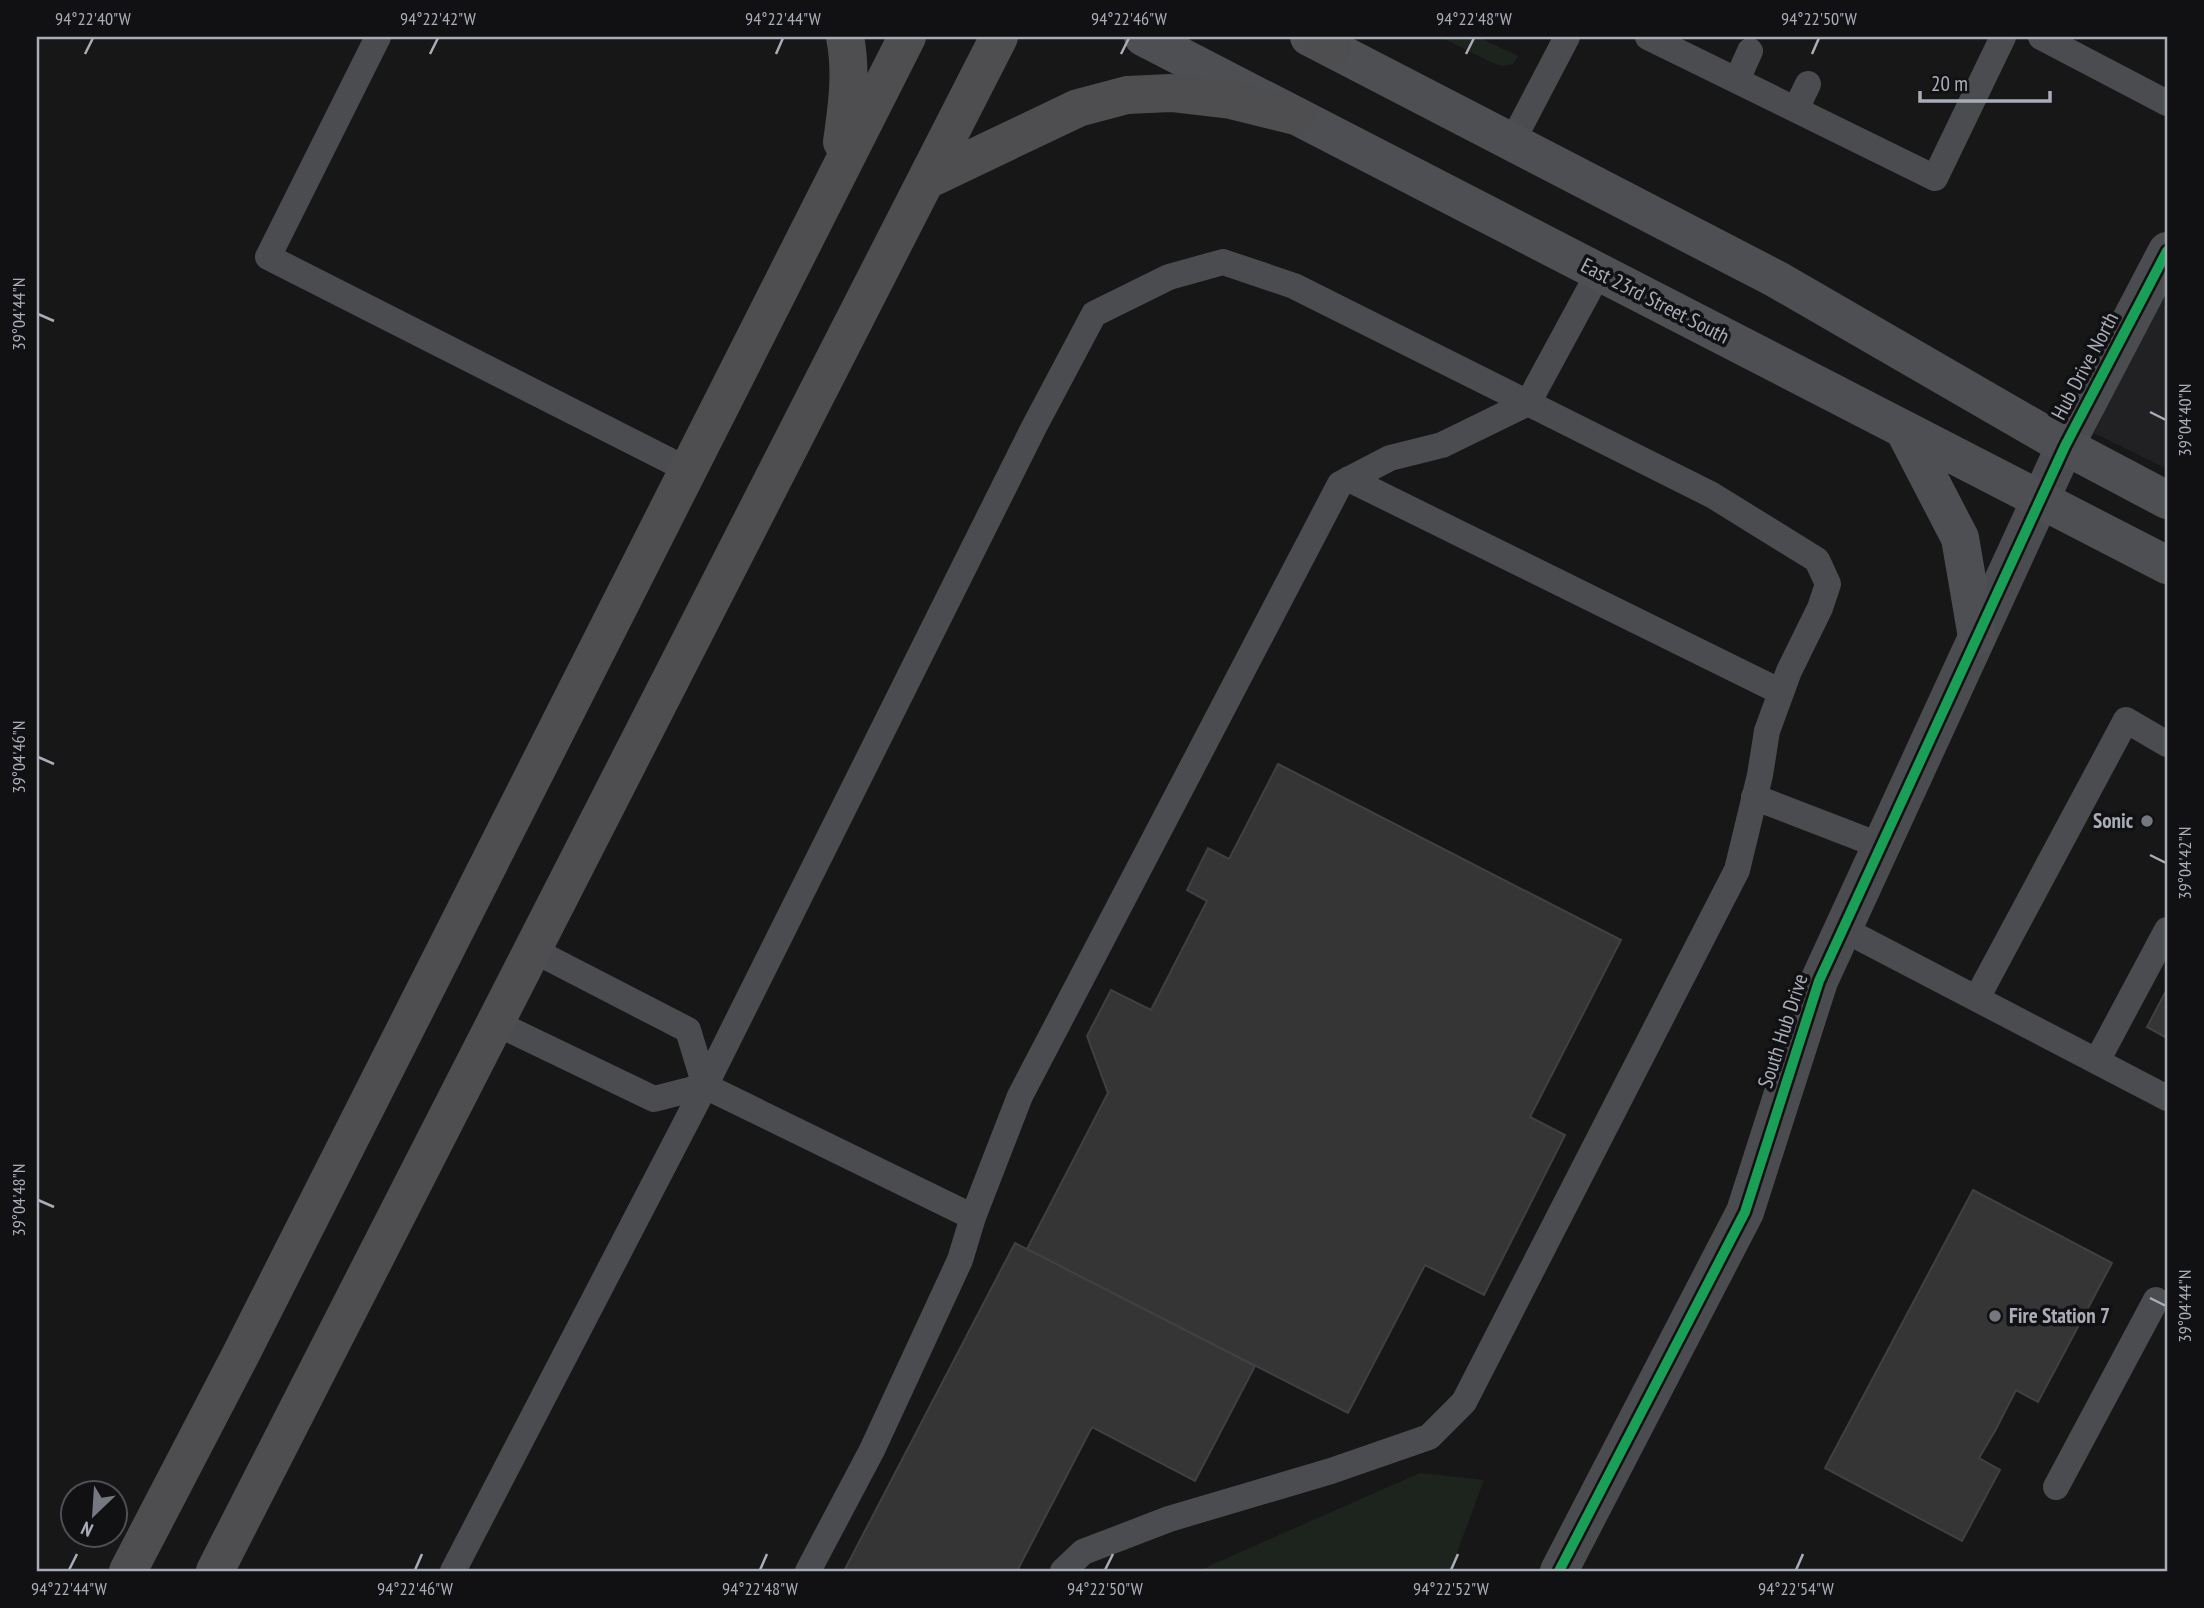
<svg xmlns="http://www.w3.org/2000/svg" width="2204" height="1608" font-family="'PT Sans Narrow',sans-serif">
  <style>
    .built { fill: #212123 }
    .green { fill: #1d241e }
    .building { fill: #353536; stroke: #3f4043; stroke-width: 2 }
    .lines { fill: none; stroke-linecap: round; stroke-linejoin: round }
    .lane { stroke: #4b4c50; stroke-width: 26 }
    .street { stroke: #4b4c50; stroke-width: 38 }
    .primary { stroke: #4d4f52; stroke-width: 38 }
    .highway { stroke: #4e4e51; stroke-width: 38 }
    .cycleway-casing { stroke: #111113; stroke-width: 15 }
    .cycleway { stroke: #1a9f57; stroke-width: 10 }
    .ticks { fill: none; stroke: #a8adb8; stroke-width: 2.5 }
    .poi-dot { fill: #757880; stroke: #111113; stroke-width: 2.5 }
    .labels { text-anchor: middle; stroke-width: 7; stroke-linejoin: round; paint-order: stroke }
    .street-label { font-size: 21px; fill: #a8adb8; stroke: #111113 }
    .poi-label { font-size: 21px; font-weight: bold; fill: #a8adb8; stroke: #111113; text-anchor: end }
    .neatline { fill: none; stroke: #a8adb8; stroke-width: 2.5 }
    .ticks-label { font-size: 18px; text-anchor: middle; fill: #a8adb8 }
  </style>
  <rect width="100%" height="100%" fill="#171717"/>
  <path class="built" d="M 2167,282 L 2167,469 L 2094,433 Z"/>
  <path class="green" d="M 1441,37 L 1478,37 L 1518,56 L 1513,64 L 1503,66 L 1493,63 Z
    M 1420,1473 L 1484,1480 L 1450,1571 L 1201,1571 L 1211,1565 Z"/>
  <path class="building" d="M 1278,764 L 1621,940 L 1530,1117 L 1565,1135 L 1484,1295 L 1425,1265 L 1348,1413 L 1027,1249 L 1108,1093 L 1087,1036 L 1111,990 L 1151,1010 L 1207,901 L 1187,890 L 1208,848 L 1229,859 Z
    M 2167,989 L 2167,1038 L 2147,1027 Z
    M 1973,1190 L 2112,1263 L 2038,1402 L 2016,1390 L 1995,1431 L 1979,1458 L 2000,1470 L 1962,1541 L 1825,1468 Z
    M 1015,1243 L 1255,1366 L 1195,1481 L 1092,1427 L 1017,1571 L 844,1571 Z"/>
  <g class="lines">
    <path class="lane" d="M 378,37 L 268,257 L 688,470
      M 1648,37 L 1935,178 L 2003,37
      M 2041,37 L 2167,103
      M 1737,80 L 1750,51
      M 1796,109 L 1808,84
      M 1512,142 L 1567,37
      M 1349,479 L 1781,692
      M 1754,797 L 1881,846
      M 1843,929 L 2167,1098
      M 1977,998 L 2126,720 L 2167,744
      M 496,1023 L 654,1099 L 705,1086 L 688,1030 L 533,950
      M 2097,1061 L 2167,930
      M 705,1086 L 973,1217 L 960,1260 L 872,1450 L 808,1571
      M 973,1217 L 1020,1096 L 1340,484 L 1390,458 L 1442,445 L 1528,403 L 1599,272
      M 2056,1487 L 2156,1300
      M 453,1571 L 705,1086 L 1034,427 L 1094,314 L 1169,277 L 1223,262 L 1294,286 L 1712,495 L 1817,560 L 1828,584 L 1820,608 L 1789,671 L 1767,731 L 1760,775 L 1737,870 L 1464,1402 L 1429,1437 L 1331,1471 L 1169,1519 L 1083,1552 L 1063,1571"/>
    <path class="street" d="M 1559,1571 L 1745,1212 L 1819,981 L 2065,446 L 2167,251"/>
    <path class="primary" d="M 1143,37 L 2167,565
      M 1309,37 L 1776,279 L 2065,446 L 2167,500
      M 1904,430 L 1960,538 L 1977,637"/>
    <path class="highway" d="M 1322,37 L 1331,48
      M 842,142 C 847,107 852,72 845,37
      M 927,180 L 1078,108 L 1127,95 L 1171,93 L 1231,100 L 1296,116
      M 128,1571 L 241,1354 L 907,37
      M 215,1571 L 999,37"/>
    <defs>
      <path id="cycleway" d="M 1559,1571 L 1745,1212 L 1819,981 L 2065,446 L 2167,251"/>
    </defs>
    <use href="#cycleway" class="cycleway-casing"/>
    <use href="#cycleway" class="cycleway"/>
  </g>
  <path class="ticks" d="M 85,54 L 93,38M 430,54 L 438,38M 776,54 L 783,38M 1121,54 L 1129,38M 1466,54 L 1474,38M 1812,54 L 1819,38M 38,314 L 54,321M 2150,412 L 2166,420M 38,757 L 54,764M 2150,855 L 2166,863M 38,1200 L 54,1207M 2150,1298 L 2166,1306M 69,1570 L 77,1554M 415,1570 L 422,1554M 760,1570 L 767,1554M 1105,1570 L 1113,1554M 1451,1570 L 1458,1554M 1796,1570 L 1803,1554"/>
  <g class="poi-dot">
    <circle cx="2147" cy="821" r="7"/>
    <circle cx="1995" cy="1316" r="7"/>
  </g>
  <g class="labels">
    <g class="street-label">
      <text transform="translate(1655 301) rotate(27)" y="7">East 23rd Street South</text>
      <text transform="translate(2085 366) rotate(-62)" y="7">Hub Drive North</text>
      <text transform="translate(1783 1031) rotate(-72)" y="7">South Hub Drive</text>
    </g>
    <g class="poi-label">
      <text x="2133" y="828">Sonic</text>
      <text x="2009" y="1323" text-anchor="start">Fire Station 7</text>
    </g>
  </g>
  <rect width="2204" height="1608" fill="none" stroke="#111113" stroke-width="77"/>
  <g transform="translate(94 1514) rotate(205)"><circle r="33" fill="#111113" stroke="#4d4f55" stroke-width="2"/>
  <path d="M0-5L12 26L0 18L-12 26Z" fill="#757880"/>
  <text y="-10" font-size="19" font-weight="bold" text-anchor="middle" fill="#a8adb8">N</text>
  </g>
  <path d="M1920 91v10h130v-10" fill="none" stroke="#a8adb8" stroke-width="3.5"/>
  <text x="1931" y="91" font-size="21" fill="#a8adb8" stroke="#111113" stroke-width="5" paint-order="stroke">20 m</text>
  <rect x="38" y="38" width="2128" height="1532" class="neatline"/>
  <g class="ticks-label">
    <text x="93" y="25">94°22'40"W</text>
    <text x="438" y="25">94°22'42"W</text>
    <text x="783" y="25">94°22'44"W</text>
    <text x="1129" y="25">94°22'46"W</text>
    <text x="1474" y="25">94°22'48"W</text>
    <text x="1819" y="25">94°22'50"W</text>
    <text transform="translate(19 314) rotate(-90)" y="6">39°04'44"N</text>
    <text transform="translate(2185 420) rotate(-90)" y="6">39°04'40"N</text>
    <text transform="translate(19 757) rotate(-90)" y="6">39°04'46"N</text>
    <text transform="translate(2185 863) rotate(-90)" y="6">39°04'42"N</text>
    <text transform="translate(19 1200) rotate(-90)" y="6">39°04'48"N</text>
    <text transform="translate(2185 1306) rotate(-90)" y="6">39°04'44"N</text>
    <text x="69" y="1595">94°22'44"W</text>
    <text x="415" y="1595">94°22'46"W</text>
    <text x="760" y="1595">94°22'48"W</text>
    <text x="1105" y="1595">94°22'50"W</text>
    <text x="1451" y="1595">94°22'52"W</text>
    <text x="1796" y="1595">94°22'54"W</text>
  </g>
</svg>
